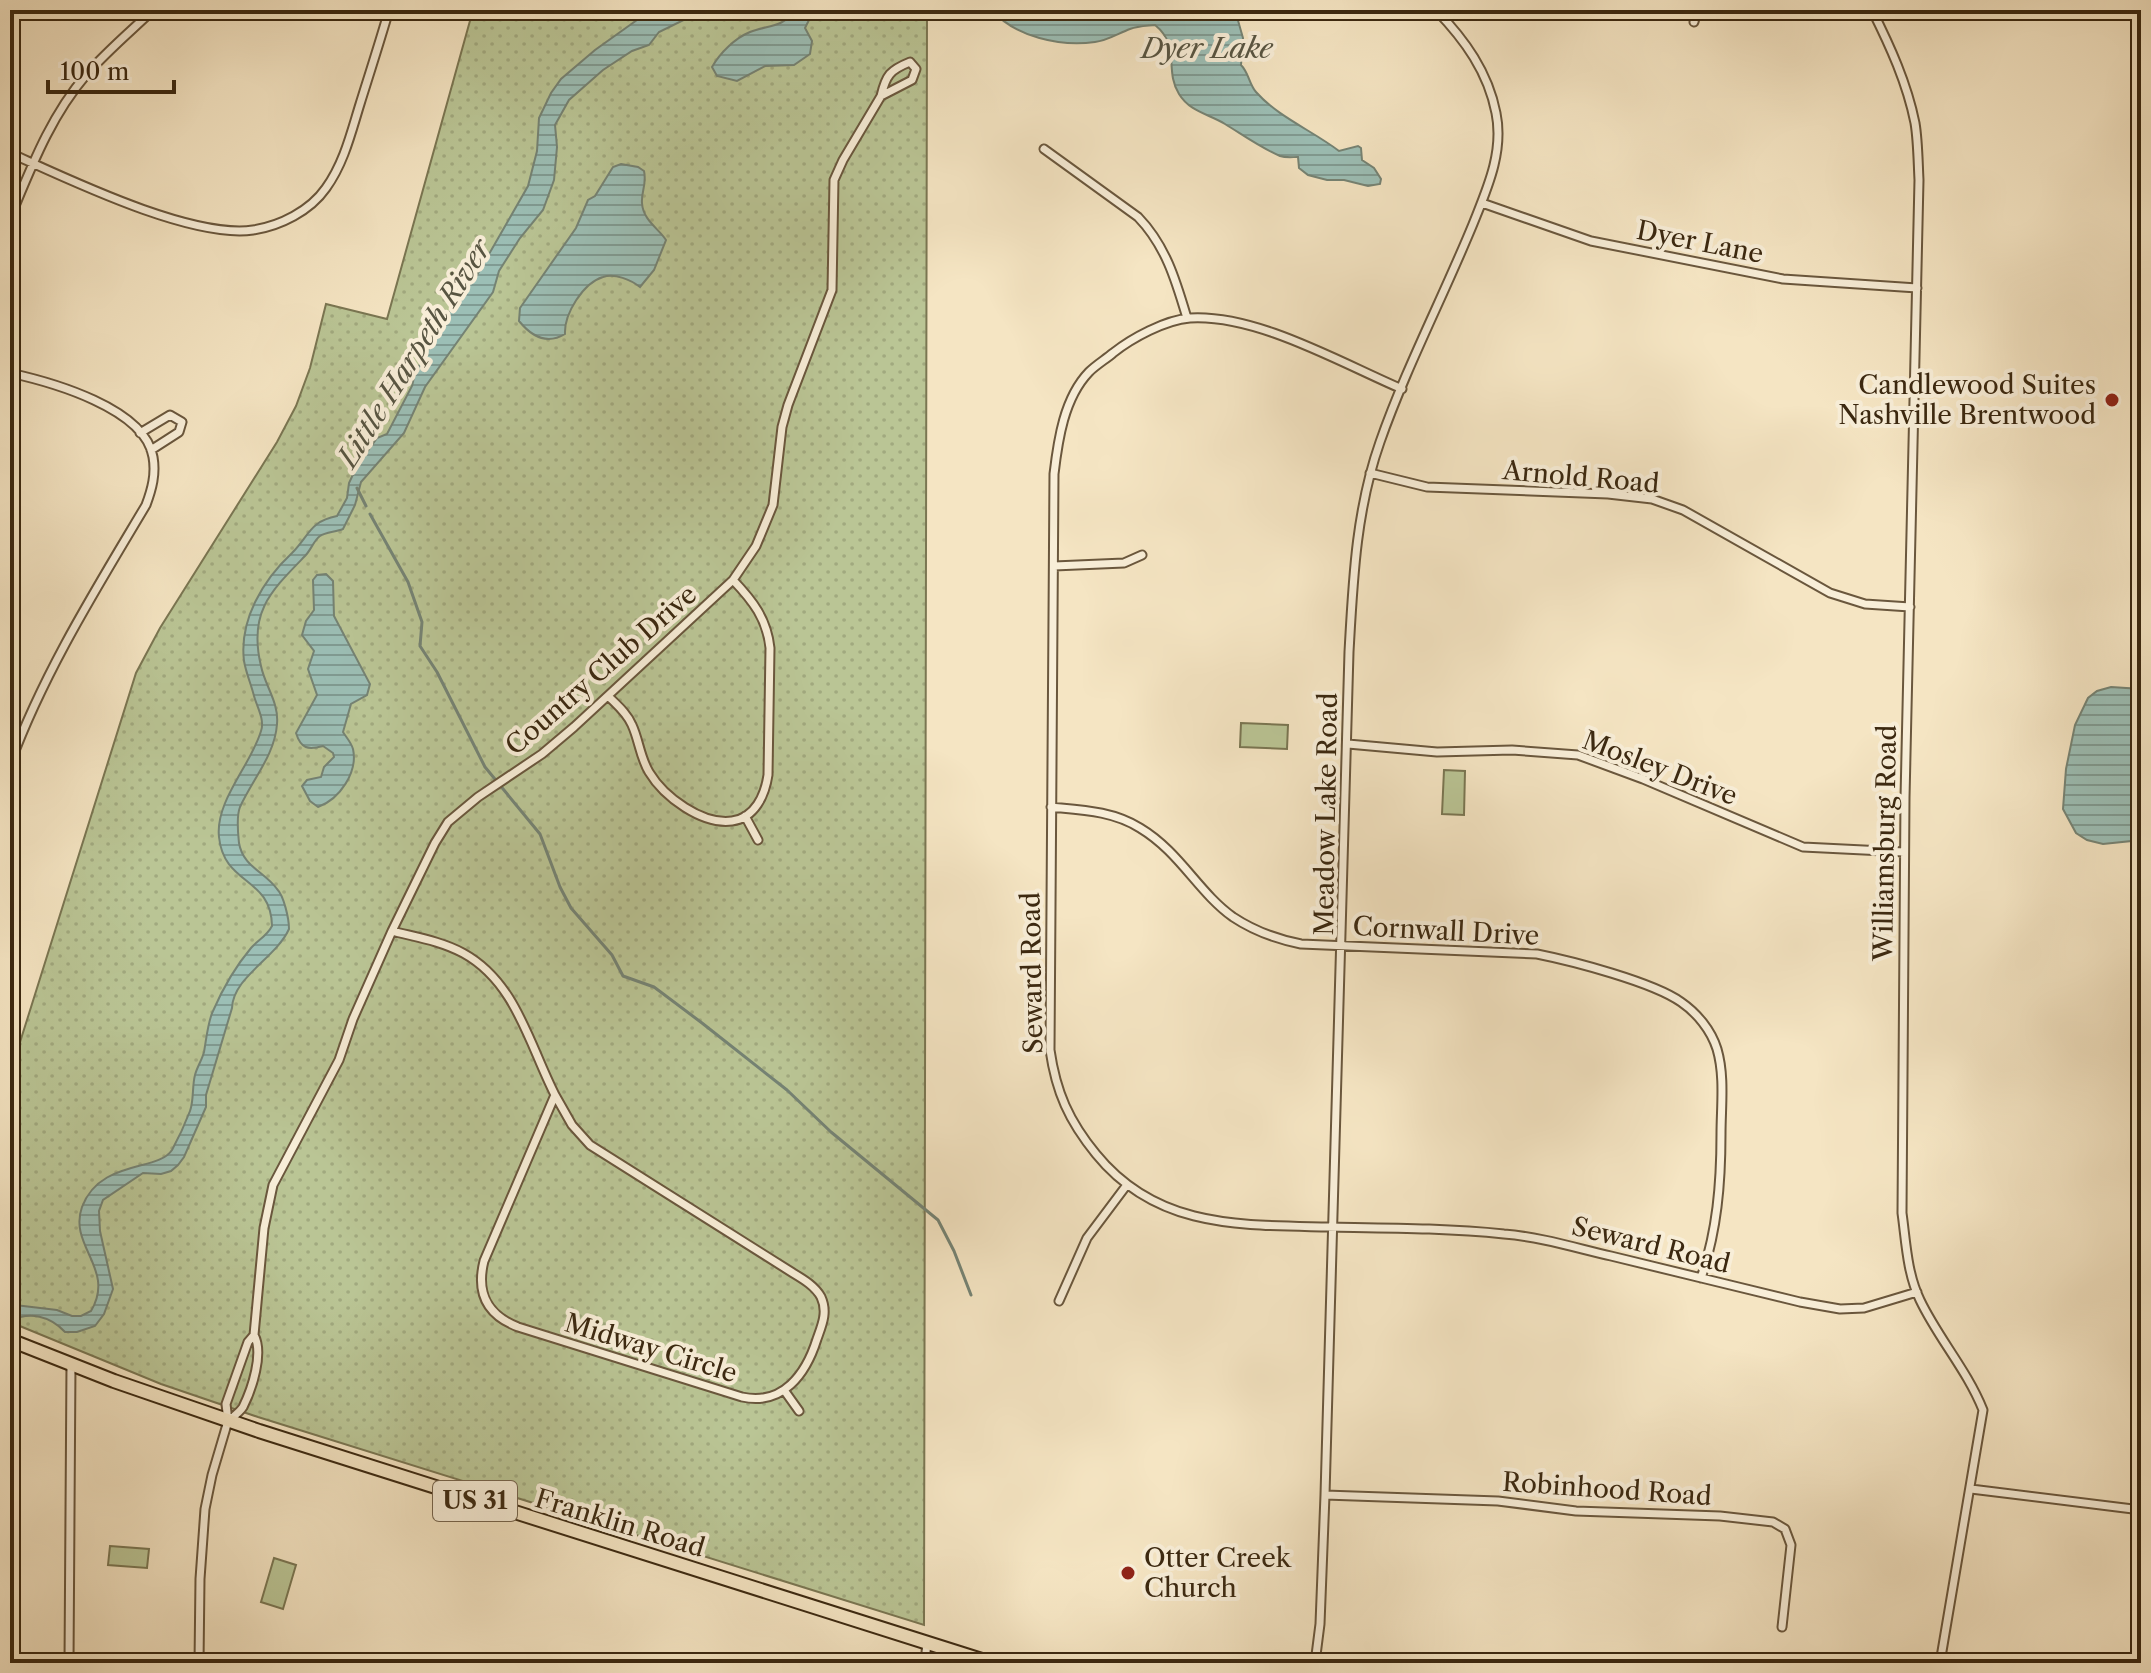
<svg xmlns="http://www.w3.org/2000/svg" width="2151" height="1673" font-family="'Libre Caslon Text',serif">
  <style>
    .grass { fill: url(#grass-dots); stroke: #7a7652; stroke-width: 2 }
    .pitch { fill: #bac595; stroke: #7a7652; stroke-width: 2 }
    .water { fill: url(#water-rules); stroke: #758374; stroke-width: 2 }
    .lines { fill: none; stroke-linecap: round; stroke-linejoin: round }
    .stream { stroke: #758374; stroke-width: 3 }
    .street-casing { stroke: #6a573d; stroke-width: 11 }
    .primary-casing { stroke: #3b2810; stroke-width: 16 }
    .street { stroke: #f8eed8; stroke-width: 7 }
    .primary { stroke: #f5e5c3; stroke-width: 12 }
    .poi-dot { fill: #8f2418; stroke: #f8eed8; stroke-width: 3 }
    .labels { text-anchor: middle; stroke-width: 8; stroke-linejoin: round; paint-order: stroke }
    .shield { fill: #f8eed8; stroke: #74634c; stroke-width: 2 }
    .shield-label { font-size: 24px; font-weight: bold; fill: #3b2810 }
    .street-label { font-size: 26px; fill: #3b2810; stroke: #f8eed8 }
    .poi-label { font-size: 26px; fill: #3b2810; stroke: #f8eed8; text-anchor: end }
    .water-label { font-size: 28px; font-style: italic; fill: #585542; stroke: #f8eed8 }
  </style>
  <defs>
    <pattern id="grass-dots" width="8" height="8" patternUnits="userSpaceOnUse" patternTransform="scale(2)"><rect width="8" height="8" fill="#bac595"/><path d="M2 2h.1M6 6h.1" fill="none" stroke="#a1a97f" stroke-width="1.8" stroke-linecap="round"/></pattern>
    <pattern id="water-rules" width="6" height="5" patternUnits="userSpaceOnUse" patternTransform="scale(2)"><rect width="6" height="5" fill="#9cbfb6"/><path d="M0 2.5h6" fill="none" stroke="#809b93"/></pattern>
  </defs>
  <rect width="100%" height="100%" fill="#f5e5c3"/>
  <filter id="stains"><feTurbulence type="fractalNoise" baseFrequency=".0025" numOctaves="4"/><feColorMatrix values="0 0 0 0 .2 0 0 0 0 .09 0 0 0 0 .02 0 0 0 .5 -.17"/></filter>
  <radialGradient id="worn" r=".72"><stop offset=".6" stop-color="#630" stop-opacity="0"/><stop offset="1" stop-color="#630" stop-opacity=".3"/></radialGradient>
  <path class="grass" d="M 473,10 L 927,10 L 924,1625 L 258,1417 L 161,1384 L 10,1322 L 10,1074 L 136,673 L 160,628 L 277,442 L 296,406 L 310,368 L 326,304 L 387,319 Z"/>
  <path class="pitch" d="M 1241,723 L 1288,725 L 1287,749 L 1240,747 Z
    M 1444,770 L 1465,771 L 1464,815 L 1442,814 Z
    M 110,1546 L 149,1549 L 147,1568 L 108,1565 Z
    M 274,1558 L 296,1565 L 283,1609 L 261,1602 Z"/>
  <path class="water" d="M 651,10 L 704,10 L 659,32 L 649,45 L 632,51 L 603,70 L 569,100 L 555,125 L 557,147 L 554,180 L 543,210 L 520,238 L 499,271 L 493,292 L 425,387 L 404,433 L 361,482 L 355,505 L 343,529 C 336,532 325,532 320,536 C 314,540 311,550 305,556 C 271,591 248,612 261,666 C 265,686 279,702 277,724 C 275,755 252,780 240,807 C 236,817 238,833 239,843 C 243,867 265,872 277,889 C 284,896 289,919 289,929 C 276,958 233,977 232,1008 L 206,1095 L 206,1107 L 184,1157 L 178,1165 L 171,1171 L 161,1174 L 143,1173 L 103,1200 L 99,1211 L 100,1231 L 113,1289 L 104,1314 L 95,1326 L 77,1332 L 65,1332 C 50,1316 30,1311 10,1321 L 10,1306 L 15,1305 L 57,1310 L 72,1316 L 81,1316 L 91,1311 C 116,1269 68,1246 82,1207 C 100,1159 158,1172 172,1150 C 178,1139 185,1124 190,1111 C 194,1100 192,1086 195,1075 C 197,1067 202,1060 204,1052 C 206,1041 208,1021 213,1011 C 223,988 235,967 251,948 C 258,940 267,936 272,926 C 271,876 224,886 219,837 C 215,801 251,765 261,731 C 265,720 257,707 254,696 C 251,684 246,673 244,661 C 239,620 263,580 292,553 C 309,536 310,521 337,516 L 347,498 L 349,483 L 357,466 L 377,438 L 387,434 L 412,386 L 415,373 L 445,320 L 465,285 L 473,281 L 477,275 L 528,186 L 537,151 L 539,118 L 551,93 L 561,79 L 595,50 Z
    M 795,10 L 814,10 L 805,28 L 812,41 L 810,54 L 794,65 L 765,66 L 737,81 L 717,76 L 712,67 C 720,53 735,38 750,32 C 768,25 783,28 795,10 Z
    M 992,10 L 1235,10 L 1243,38 L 1241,65 C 1249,73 1249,84 1256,92 C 1278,117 1313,131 1339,151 L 1358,146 L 1361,148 L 1362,160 L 1374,168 L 1381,179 L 1380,184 L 1368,186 L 1344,180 L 1327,180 L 1308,175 L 1299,168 L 1298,157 C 1292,157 1286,158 1280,156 C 1261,148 1243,135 1225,124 C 1209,114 1190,112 1179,94 C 1164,70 1181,46 1155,25 C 1146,26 1138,26 1130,29 C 1119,33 1107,41 1095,42 C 1061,47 1015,37 992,10 Z
    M 621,164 L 638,167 L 644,171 C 647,184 641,192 642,203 C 643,220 658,228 666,240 L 654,270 L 640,287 C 631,280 615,273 603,277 C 583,283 564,314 565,334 C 547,345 532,337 519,321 L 520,308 L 576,228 L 588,200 L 595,196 L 613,167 Z
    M 326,574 L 333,581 L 334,616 L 370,684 L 367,695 L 351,704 L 343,732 C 346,737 351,742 353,749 C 358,772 340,799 318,807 L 310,801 L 302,786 L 307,780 L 321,777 L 324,767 L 334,757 L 333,753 L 323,746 C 308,750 301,749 296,733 L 317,695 L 308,669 L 314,651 L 302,635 L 306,621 L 314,610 L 313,580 L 317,575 Z
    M 2111,687 L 2141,689 L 2141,840 L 2103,844 L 2087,840 L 2076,833 L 2063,809 L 2066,769 L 2075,725 L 2088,698 L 2097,691 Z"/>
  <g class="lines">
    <path class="stream" d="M 357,488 L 366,506
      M 370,514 L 408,582 L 422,622 L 420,646 L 437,672 L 485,767 L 540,834 L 560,887 L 571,908 L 612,955 L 623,976 L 654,987 L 702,1023 L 787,1090 L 831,1132 L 938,1220 L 954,1251 L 971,1295"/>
    <defs>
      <path id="street" d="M 1872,10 C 1890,46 1907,83 1915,123 C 1918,141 1918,161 1919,180 L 1905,798 L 1902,1213 C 1906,1242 1907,1273 1920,1300 C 1938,1338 1967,1370 1983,1410 L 1940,1663
        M 1694,22 L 1697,10
        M 1044,149 L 1138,217 C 1166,246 1176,281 1187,318
        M 10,153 C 68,179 191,239 253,230 C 280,226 310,211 326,188 C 344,163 351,133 360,104 C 370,72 380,41 389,10
        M 1482,203 L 1591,241 L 1783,279 L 1917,288
        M 10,218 C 31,168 50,117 86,75 C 106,52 131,31 153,10
        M 10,373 C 51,382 145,408 153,457 C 156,474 152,489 146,505 C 96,589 44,672 10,764
        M 1402,389 C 1341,363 1257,314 1190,318 C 1165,320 1132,338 1113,353 C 1106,359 1096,365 1089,372 C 1064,398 1058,440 1054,474 L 1050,1050 C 1056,1092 1069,1121 1096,1154 C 1157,1229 1240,1225 1329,1227 C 1387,1228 1446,1228 1504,1234 C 1541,1237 1576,1248 1611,1256 C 1674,1271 1737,1287 1800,1302 L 1840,1309 L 1864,1308 L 1917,1292
        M 140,433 L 170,415 L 182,422 L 179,432 L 151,450
        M 1370,473 L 1427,487 L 1608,494 L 1652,499 L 1683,510 L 1830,593 L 1865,604 L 1910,607
        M 1054,566 L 1124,563 L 1142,555
        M 608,696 C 617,705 627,713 632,725 C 639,740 640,757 649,772 C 664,797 702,825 732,821 C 755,818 765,795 768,775 L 770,648 C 767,619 753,601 733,580
        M 1348,744 L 1437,752 L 1512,750 L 1578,755 L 1643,779 L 1803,847 L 1904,852
        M 1051,807 C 1082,810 1113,811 1140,828 C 1180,852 1198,892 1233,917 C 1254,931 1276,939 1301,944 L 1537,954 C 1572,961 1653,982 1681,1002 C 1697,1013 1711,1030 1717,1049 C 1725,1076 1721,1107 1721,1134 C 1721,1184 1717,1231 1701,1278
        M 745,816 L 758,840
        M 392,931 C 415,937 441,941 463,953 C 516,982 529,1044 555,1095
        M 555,1095 L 572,1125 L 590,1145 L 793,1273 C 803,1279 815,1286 821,1297 C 828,1312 822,1325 817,1339 C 806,1374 783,1406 742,1397 L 518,1327 C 487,1315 476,1293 484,1261 Z
        M 1059,1301 L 1087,1238 L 1126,1186
        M 254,1335 L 264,1228 L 273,1185 L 339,1060 L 353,1019 L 392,931 L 435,843 L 448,822 L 478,797 L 542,754 L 574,727 L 733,580 L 756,546 L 773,505 L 782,427 L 788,405 L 832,290 L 834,180 L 843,160 L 881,96 L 912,80 L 916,69 L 910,62 C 890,70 886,75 881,96
        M 784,1390 L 799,1411
        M 1971,1489 L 2141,1510
        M 1325,1495 L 1498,1501 L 1576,1511 L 1720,1516 L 1773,1522 L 1785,1529 L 1791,1545 L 1782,1627
        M 69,1663 L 71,1364
        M 199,1663 L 200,1579 L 205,1509 L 212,1475 L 228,1421 L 226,1404 L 248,1342 L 254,1335 C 264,1353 252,1389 243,1407 C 240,1412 234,1416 228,1421
        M 925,1663 L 927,1642
        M 1315,1663 L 1320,1624 L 1325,1495 L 1349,652 C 1353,580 1356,510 1380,442 C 1406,368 1443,297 1473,224 C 1487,189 1504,152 1496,113 C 1488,72 1465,40 1436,10"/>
      <path id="primary" d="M 10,1340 L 114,1381 L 259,1431 L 991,1663"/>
    </defs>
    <use href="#street" class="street-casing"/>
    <use href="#primary" class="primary-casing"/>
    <use href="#street" class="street"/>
    <use href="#primary" class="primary"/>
  </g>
  <g class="poi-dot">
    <circle cx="2112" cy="400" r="8"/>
    <circle cx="1128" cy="1573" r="8"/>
  </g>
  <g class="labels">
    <rect class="shield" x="433" y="1481" width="84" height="40" rx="6"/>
    <g class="shield-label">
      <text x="475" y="1509">US 31</text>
    </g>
    <g class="street-label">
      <text transform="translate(1700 242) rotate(11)" y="9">Dyer Lane</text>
      <text transform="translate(1581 477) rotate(5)" y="9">Arnold Road</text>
      <text transform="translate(601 670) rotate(-41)" y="9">Country Club Drive</text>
      <text transform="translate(1660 768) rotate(21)" y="9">Mosley Drive</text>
      <text transform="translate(1326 814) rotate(-89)" y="9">Meadow Lake Road</text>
      <text transform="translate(1885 843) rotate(-89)" y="9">Williamsburg Road</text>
      <text transform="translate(1446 931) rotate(3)" y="9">Cornwall Drive</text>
      <text transform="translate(1032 973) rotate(-91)" y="9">Seward Road</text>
      <text transform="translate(1651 1245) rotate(14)" y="9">Seward Road</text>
      <text transform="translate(651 1348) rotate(17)" y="9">Midway Circle</text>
      <text transform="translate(1607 1489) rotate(4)" y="9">Robinhood Road</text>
      <text transform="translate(620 1523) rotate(17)" y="9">Franklin Road</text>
    </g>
    <g class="poi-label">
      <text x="2096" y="394">Candlewood Suites<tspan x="2096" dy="30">Nashville Brentwood</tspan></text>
      <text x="1144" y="1567" text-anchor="start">Otter Creek<tspan x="1144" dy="30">Church</tspan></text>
    </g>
    <g class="water-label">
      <text x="1207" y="58">Dyer Lake</text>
      <text transform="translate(414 353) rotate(-58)" y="10">Little Harpeth River</text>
    </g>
  </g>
  <rect width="2151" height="1673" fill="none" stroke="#f5e5c3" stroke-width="40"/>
  <rect x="12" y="12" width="2127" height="1649" fill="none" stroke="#3b2810" stroke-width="4"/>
  <rect x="20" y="20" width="2111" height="1633" fill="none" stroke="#3b2810" stroke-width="2"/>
  <path d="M48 80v12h126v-12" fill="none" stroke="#3b2810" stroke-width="4"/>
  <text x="60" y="80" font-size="24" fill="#3b2810" stroke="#f8eed8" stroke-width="6" paint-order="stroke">100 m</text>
  <rect width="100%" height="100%" filter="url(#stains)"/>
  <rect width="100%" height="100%" fill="url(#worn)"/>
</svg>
